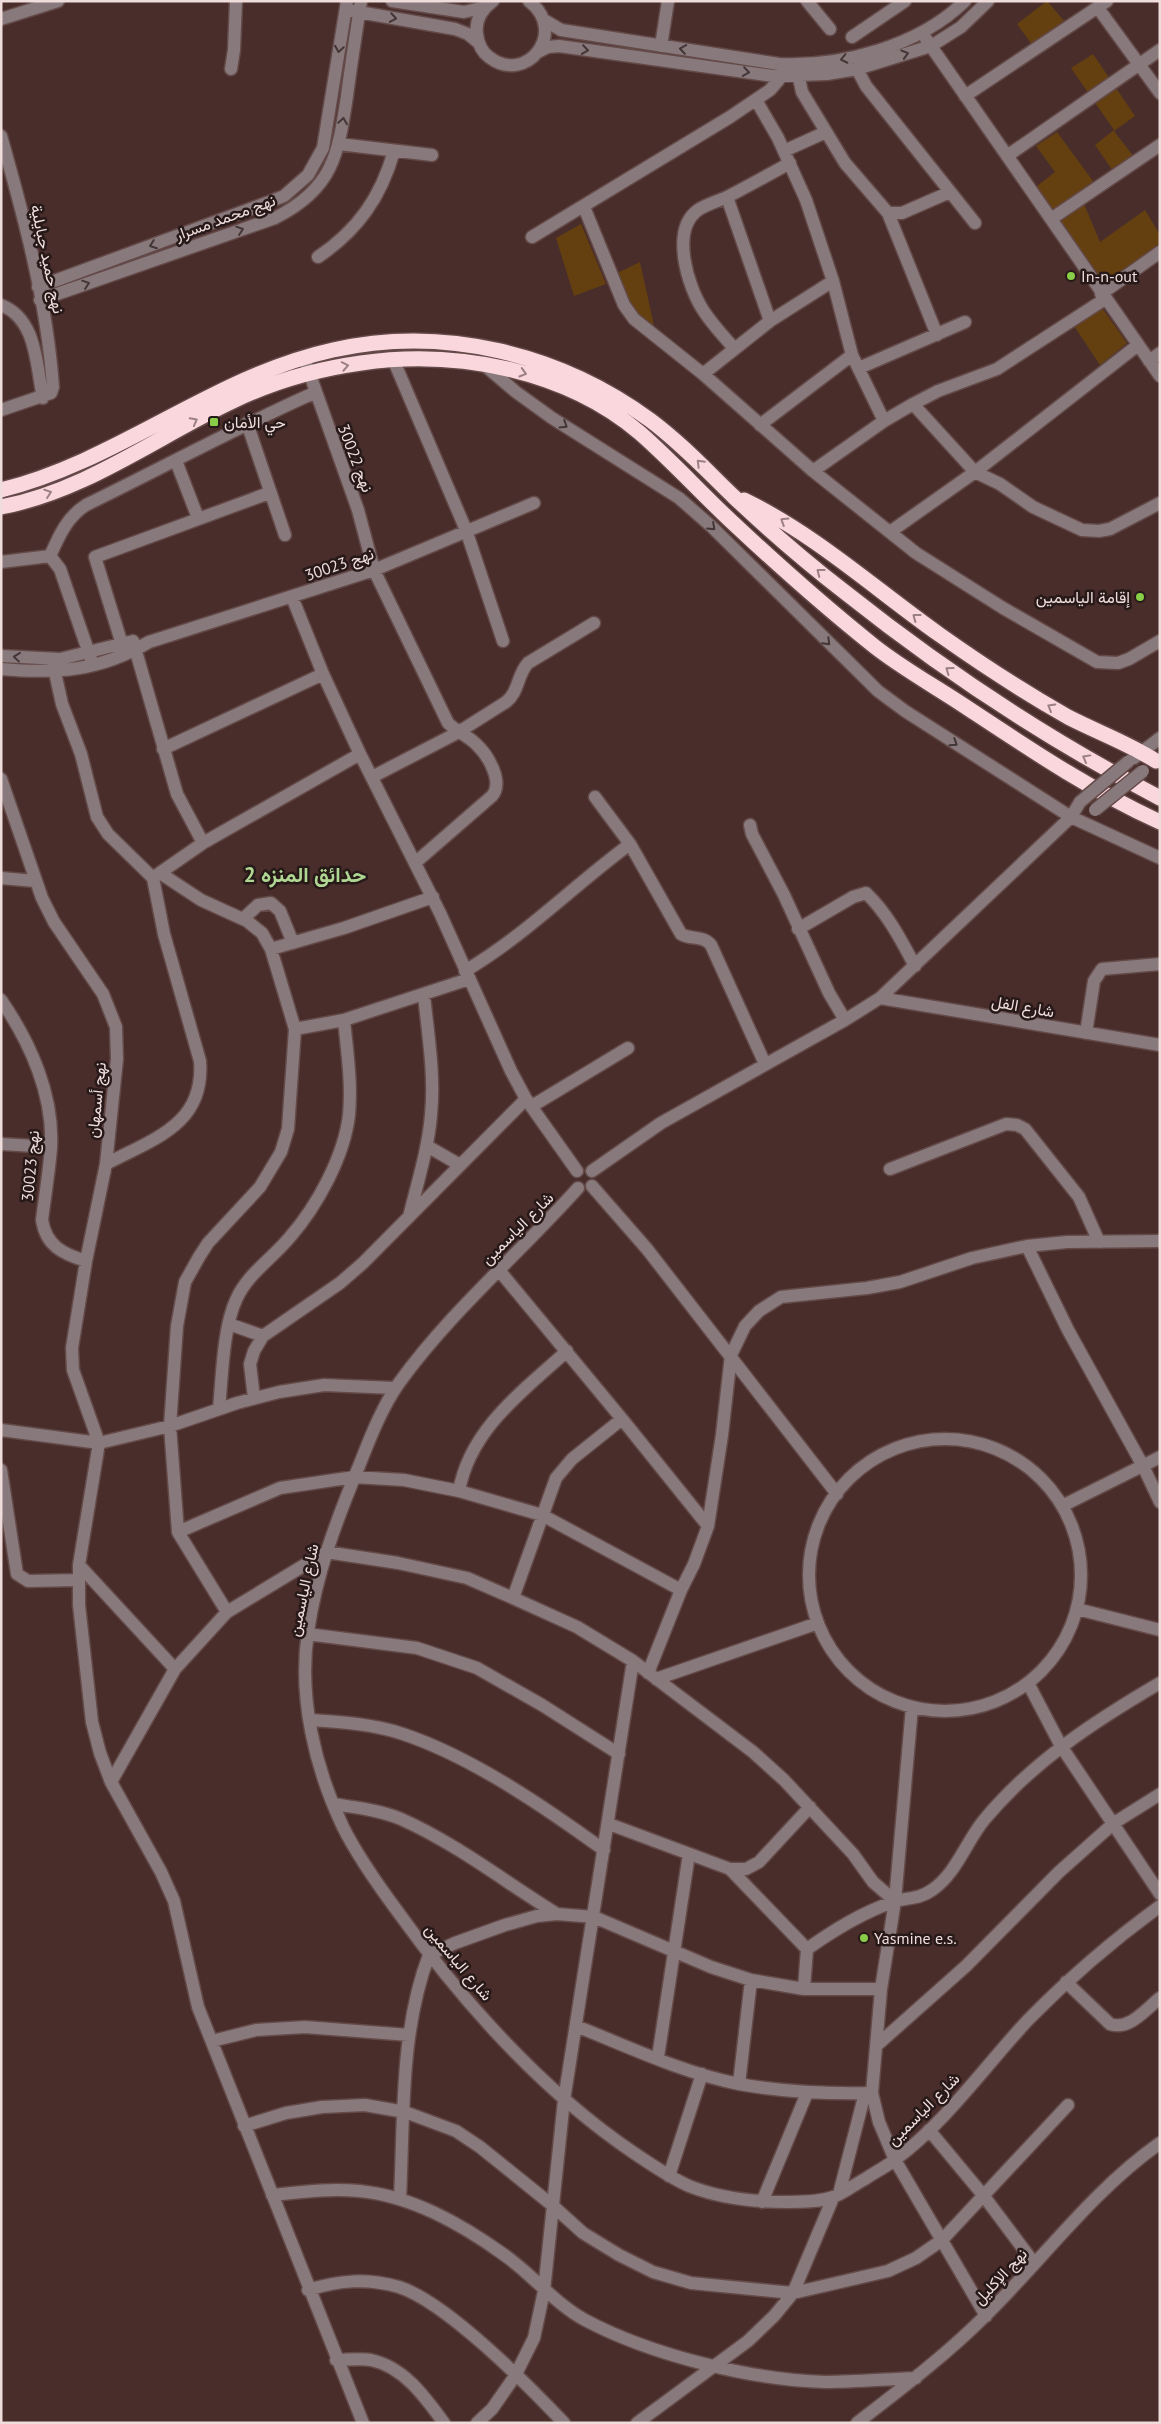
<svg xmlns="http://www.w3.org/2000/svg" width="1161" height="2424" font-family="'PT Sans',Vazirmatn,sans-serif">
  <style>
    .green { fill: #644011 }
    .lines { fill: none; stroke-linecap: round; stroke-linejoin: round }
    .minor-casing { stroke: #634947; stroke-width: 15 }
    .highway-casing { stroke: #634947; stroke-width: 18 }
    .minor { stroke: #88797c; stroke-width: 12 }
    .highway { stroke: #fad6dd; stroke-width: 15 }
    .minor-bridge-casing { stroke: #634947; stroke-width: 15; stroke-linecap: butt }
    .minor-bridge { stroke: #88797c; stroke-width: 12 }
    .oneway { stroke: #433636 }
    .oneway2 { stroke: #9b8184 }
    .poi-dot { fill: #89ce48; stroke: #261918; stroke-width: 2 }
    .labels { text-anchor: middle; stroke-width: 5; stroke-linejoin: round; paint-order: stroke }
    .street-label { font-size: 16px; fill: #efdddb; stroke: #261918 }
    .poi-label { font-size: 16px; fill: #efdddb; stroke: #261918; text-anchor: start }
    .district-label { font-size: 21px; font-weight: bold; fill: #afd692; stroke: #261918 }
  </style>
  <rect width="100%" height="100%" fill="#482d2b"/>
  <path class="green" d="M 1047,1 L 1065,22 L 1033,46 L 1017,24 Z
    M 1093,54 L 1135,116 L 1114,131 L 1134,157 L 1113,171 L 1095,145 L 1114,130 L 1071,68 Z
    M 1057,132 L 1101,192 L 1084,204 L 1100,242 L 1145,210 L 1160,235 L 1160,243 L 1102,286 L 1032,190 L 1055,172 L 1036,146 Z
    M 581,224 L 606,284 L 574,296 L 556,238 Z
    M 640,262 L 655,330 L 633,317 L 615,274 Z
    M 1102,308 L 1127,343 L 1100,365 L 1074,326 Z"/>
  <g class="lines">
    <defs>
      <path id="minor" d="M 392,1 L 464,12 L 485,7
        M 493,1 C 482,9 475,20 477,34 C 478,43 482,52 489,57 C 526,86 569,32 529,1
        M 807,1 L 830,29
        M 1098,8 L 1160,93
        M 353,11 L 455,29 L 468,34 L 479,43
        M 1,19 L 58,1
        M 544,20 L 561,30 L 779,64 C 842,67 919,46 965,1
        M 852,37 L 905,1
        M 926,39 L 1160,376
        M 661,46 L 668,1
        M 538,52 L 548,47 L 559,46 L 773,76 L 827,74 L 857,69 L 931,46 L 961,27 L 988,1
        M 231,69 L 234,50 L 236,1
        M 797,69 L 802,92 L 845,163 L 888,213 L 937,335
        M 857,69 L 866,86 L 975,223
        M 965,96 L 1107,1
        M 756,100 L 778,138 L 806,200 L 833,281 L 852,355 L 884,421
        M 1,136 C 24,217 47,302 53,387 L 51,393 L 1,410
        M 339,144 L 432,155
        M 784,151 L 826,132
        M 1007,156 L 1160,50
        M 727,197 L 770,321
        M 584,207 L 624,305 L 634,319 L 703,374 L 813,471 L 916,553 L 1003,608 L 1097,662 L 1118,663 L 1129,659 L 1160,641
        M 888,213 L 902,213 L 950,192
        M 1051,219 L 1160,145
        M 532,237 L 730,117 L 770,90 L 782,76
        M 318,257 C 358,230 381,197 394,151
        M 38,287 L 269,202 L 284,196 L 308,175 L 323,148 L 347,1
        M 1101,294 L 1160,252
        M 40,300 L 275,218 C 333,189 338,155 347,96 C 351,65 356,33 361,1
        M 1,305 C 37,319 36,365 43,398
        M 734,348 C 723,336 712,324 703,310 C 688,287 670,230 698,210 C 707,204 719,201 729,196 C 750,185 770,174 790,163
        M 304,358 L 358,510 L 374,570 L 448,723 C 457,732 468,736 476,744 C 488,755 504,782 492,796 L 416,862
        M 393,359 L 466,530 L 503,641
        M 1149,361 L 1160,353
        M 483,364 L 516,392 L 552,418 L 679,498 L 711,526 L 878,691 L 905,711 L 1071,817 L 1160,858
        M 859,368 L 965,322
        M 703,374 L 770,321 L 833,281
        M 913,404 L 975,472 L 1000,484 L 1033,507 L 1082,530 L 1099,531 L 1110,529 L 1160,503
        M 247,423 L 285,535
        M 760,425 L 852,355
        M 176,461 L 198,518
        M 813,471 L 884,421 L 913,404 L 938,391 L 997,369 L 1105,299
        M 890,532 L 975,472 L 1138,345
        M 50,556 C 59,536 67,517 86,505 C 162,468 237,427 314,393
        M 1,562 L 50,556 L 60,569 L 93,665
        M 133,641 L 177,794 L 203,843
        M 125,654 L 95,557 L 269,493
        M 1,656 L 60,659 L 129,642
        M 52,659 L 62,704 L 81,754 L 97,817 L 108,834 L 153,878 L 164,934 L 200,1061 C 205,1125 153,1139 106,1164
        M 1,669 C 57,674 100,671 149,642 L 374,570 L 534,503
        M 323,674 L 360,754 L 440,913 L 511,1071 L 526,1099 L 577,1171
        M 163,749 L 323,674 L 292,597
        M 1134,758 L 1160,738
        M 372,777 L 457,733 L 506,702 C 519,692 517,675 528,663 L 594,623
        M 1,779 L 42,898 L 54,922 L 103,994 L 116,1027 L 117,1059 L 106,1164 L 86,1261 L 72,1348 L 73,1370 L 99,1443 L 79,1565 L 79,1605 L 92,1722 L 100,1753 L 111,1782 L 161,1872 L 174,1901 L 198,2007 L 363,2423
        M 595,797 L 630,844 L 681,934 C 691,940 703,935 711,945 L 765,1064
        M 750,825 L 752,834 L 784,895 L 829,993 L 845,1020
        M 160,873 L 201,900 L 247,921 L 262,933 L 271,949 L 295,1029 L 344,1020 C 347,1051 352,1083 349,1115 C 344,1157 317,1206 290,1237 C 272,1259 247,1274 236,1300 C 223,1328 222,1378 219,1409
        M 154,877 L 203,843 L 360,754
        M 1,878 L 35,881
        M 243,919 L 258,905 L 271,903 L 280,911 L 293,943
        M 798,929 L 853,897 L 866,893 C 888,914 901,940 915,966
        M 271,949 L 344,928 L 433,897
        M 465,971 C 526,935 573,886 630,844
        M 880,998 L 1160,1045
        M 1,1000 C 30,1042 54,1095 51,1148 C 49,1172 45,1196 42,1220 C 46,1246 63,1254 86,1261
        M 344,1020 L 469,979
        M 1086,1033 L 1094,981 L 1102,969 L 1160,964
        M 532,1106 L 628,1048
        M 1,1144 L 51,1147
        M 427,1146 L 460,1165
        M 890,1169 L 1006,1124 L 1017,1125 L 1025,1129 L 1079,1197 L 1099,1242
        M 592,1171 L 661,1123 L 845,1020 L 880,998 L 1071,817 L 1080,802
        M 592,1186 L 647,1249 L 837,1494
        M 578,1188 C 519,1254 451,1311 399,1383 C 382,1407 370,1438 359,1466 C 337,1519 316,1574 308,1632 C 298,1697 315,1768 343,1827 C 358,1857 378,1885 398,1912 C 463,2002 541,2090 634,2153 C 652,2165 669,2177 689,2186 C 719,2198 755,2202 788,2202 C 802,2202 819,2202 833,2197 C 844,2193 855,2184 865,2179 C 875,2172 886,2167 896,2159 C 947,2121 985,2066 1028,2020 C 1069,1978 1112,1941 1160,1906
        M 409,1217 C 417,1184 428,1150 431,1115 C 435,1075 428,1035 424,995
        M 1160,1241 L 1067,1242 L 1027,1246 L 1068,1330 L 1143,1466 L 1160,1502
        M 498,1269 L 622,1419
        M 229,1324 L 263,1336
        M 254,1398 L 250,1364 L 254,1351 L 263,1336 L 340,1283 L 363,1263 L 526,1099
        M 1,1430 L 99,1443 L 170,1426 L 237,1403 L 279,1392 L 324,1385 L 395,1388
        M809 1575a136 136 0 1 1 272 0a136 136 0 1 1-272 0Z
        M 1,1470 L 17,1574 L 28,1581 L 79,1580
        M 459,1491 C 470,1429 523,1391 567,1351
        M 1062,1506 L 1160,1457
        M 178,1532 L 280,1488 L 354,1477 L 404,1480 L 459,1491 L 542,1515 L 681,1590
        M 79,1565 L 175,1669
        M 513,1598 L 556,1478 L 572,1459 L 622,1419 L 708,1526
        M 1077,1609 L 1160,1630
        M 227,1612 L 178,1532 L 170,1426 L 177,1326 L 185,1282 L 199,1257 L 208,1243 L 260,1187 L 281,1152 L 288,1129 L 295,1029
        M 307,1634 L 417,1648 L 477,1668 L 542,1705 L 619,1754
        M 648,1673 L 681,1590 L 694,1564 L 708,1526 L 722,1435 L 731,1355 L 745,1326 L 759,1311 L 781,1297 L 867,1288 L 900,1282 L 972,1258 L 1027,1246
        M 656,1679 L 818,1623
        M 1028,1683 L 1061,1746 L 1160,1894
        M 912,1707 L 895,1901 L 881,1989 L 872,2093 L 879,2122 L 895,2160 L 986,2316
        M 310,1720 C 341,1722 373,1724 403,1734 C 472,1757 546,1808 604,1850
        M 111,1782 L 175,1669 L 227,1612 L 326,1552 L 398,1563 L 467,1578 L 513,1598 L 577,1627 L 633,1661 L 753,1752 L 784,1780 L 853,1854 L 873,1882 L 895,1901
        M 334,1804 C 357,1808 380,1810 401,1819 C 457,1844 505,1882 557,1914
        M 609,1824 L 730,1869 L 746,1869 L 759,1862 L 810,1807
        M 730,1869 L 807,1949 L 804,1989
        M 807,1949 C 834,1930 861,1913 893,1902 C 907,1897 918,1900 932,1890 C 956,1874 966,1842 984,1820 C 1032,1762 1095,1721 1160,1683
        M 1066,1982 L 1110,2024 C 1129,2031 1146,2009 1160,1998
        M 576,2026 C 629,2047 683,2073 739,2084 C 783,2092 828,2094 872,2093
        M 212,2041 L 256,2030 L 305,2027 L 409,2035
        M 876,2046 L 966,1966 L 1059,1872 L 1114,1823 L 1160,1794
        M 658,2057 L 689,1854
        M 739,2084 L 751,1980
        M 244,2126 L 286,2113 L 322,2107 L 365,2105 L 405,2112 L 456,2131 L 480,2147 L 552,2205 L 583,2233 L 619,2255 L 653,2272 L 691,2283 L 793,2293 L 888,2271 L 916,2258 L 942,2240 L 1068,2105
        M 929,2130 L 983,2195 L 1034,2263
        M 669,2176 L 702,2074
        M 839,2194 L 865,2093
        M 272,2195 C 301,2192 331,2188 359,2191 C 412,2196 461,2224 503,2254 C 532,2274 554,2303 585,2320 C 651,2355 751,2380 826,2382 C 856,2382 886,2379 916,2378
        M 400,2198 C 404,2118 400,2031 429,1955 L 455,1943 L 505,1925 L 537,1916 L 557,1914 L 594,1917 L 711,1967 L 751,1980 L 804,1989 L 881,1989
        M 762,2202 L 807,2093
        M 308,2290 C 340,2280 367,2278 399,2287 C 446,2302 528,2385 564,2423
        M 336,2360 C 347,2360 360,2358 371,2360 C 404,2367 425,2397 444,2423
        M 477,2423 L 492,2409 L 515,2376 L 534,2338 L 544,2291 L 564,2100 L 633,1661
        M 637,2423 L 748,2341 L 774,2316 L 793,2293 L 833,2198
        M 857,2423 C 901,2389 945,2356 985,2316 C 1043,2259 1093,2190 1160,2143"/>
      <path id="highway" d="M 1,490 C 119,461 214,376 333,350 C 444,325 560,354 650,420 C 681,443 707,471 734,497 C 770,531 807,563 846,593 C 944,671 1049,740 1160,798
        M 744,500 C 816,535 875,589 940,635 C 981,664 1024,692 1068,717 C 1097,732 1128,743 1156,761
        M 1,507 C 86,491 156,437 233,401 C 272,382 318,369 361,363 C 456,349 566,370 640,433 C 672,461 701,493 732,522 C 778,565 825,607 874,646 C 903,669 938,688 969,709 C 1031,750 1092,791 1160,822"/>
    </defs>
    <use href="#minor" class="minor-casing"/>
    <use href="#highway" class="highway-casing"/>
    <use href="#minor" class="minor"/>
    <use href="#highway" class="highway"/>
    <defs>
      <path id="minor-bridge" d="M 1080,802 L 1129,761
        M 1095,810 L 1143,771"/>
    </defs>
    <use href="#minor-bridge" class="minor-bridge-casing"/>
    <use href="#minor-bridge" class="minor-bridge"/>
  </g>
  <defs><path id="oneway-chevron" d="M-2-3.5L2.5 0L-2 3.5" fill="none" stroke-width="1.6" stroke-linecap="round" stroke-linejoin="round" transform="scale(1.25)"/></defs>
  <g class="oneway">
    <use href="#oneway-chevron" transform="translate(393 18) rotate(10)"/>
    <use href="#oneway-chevron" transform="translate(339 49) rotate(99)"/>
    <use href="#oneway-chevron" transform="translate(683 49) rotate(-171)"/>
    <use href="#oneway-chevron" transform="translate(585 50) rotate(8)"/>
    <use href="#oneway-chevron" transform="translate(905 54) rotate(-17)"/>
    <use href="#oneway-chevron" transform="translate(844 59) rotate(168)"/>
    <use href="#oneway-chevron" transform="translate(746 72) rotate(8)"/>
    <use href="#oneway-chevron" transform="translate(343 121) rotate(-81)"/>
    <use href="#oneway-chevron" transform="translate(240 230) rotate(-19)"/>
    <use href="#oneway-chevron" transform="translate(153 245) rotate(160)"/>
    <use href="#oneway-chevron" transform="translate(86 284) rotate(-19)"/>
    <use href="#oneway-chevron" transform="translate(564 425) rotate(32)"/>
    <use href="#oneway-chevron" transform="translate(712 527) rotate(43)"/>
    <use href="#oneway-chevron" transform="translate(827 642) rotate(45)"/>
    <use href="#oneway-chevron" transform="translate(17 657) rotate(-174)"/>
    <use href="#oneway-chevron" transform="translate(954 743) rotate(33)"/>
  </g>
  <g class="oneway2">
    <use href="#oneway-chevron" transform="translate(345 366) rotate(-11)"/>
    <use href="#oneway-chevron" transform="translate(523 373) rotate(16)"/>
    <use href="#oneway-chevron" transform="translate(194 421) rotate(-28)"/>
    <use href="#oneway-chevron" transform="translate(700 463) rotate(-135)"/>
    <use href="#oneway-chevron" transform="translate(48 493) rotate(-19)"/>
    <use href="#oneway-chevron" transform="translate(784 521) rotate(-148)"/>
    <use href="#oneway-chevron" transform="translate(820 572) rotate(-142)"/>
    <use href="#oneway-chevron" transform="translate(916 617) rotate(-143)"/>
    <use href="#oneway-chevron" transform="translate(949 670) rotate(-144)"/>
    <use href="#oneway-chevron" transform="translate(1051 707) rotate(-150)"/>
    <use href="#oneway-chevron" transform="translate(1086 758) rotate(-151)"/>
  </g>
  <g class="poi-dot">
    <circle cx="1071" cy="276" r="5"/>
    <rect x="209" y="417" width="10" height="10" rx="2.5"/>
    <circle cx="1140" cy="597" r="5"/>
    <circle cx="864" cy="1938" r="5"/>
  </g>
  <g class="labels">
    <g class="street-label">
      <text transform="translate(225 217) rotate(-20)" y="6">نهج محمد مسرار</text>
      <text transform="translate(48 259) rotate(78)" y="6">نهج حميد جبايلية</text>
      <text transform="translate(356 458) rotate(69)" y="6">نهج 30022</text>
      <text transform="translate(339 564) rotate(-19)" y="6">نهج 30023</text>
      <text transform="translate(1023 1006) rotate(10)" y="6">شارع الفل</text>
      <text transform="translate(96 1100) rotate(-84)" y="6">نهج أسمهان</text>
      <text transform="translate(30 1166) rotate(-85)" y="6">نهج 30023</text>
      <text transform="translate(517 1228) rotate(-45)" y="6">شارع الياسمين</text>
      <text transform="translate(303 1590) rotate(-78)" y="6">شارع الياسمين</text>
      <text transform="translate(459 1962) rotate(50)" y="6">شارع الياسمين</text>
      <text transform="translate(923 2109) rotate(-45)" y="6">شارع الياسمين</text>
      <text transform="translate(1000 2276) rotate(-47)" y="6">نهج الإكليل</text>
    </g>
    <g class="poi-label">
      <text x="1081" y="282">In-n-out</text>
      <text x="224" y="428">حي الأمان</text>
      <text x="1130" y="603" text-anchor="end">إقامة الياسمين</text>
      <text x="874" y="1944">Yasmine e.s.</text>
    </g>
    <g class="district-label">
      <text x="305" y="882">حدائق المنزه 2</text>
    </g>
  </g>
  <rect width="1161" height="2424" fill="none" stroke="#efdddb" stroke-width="5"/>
</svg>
